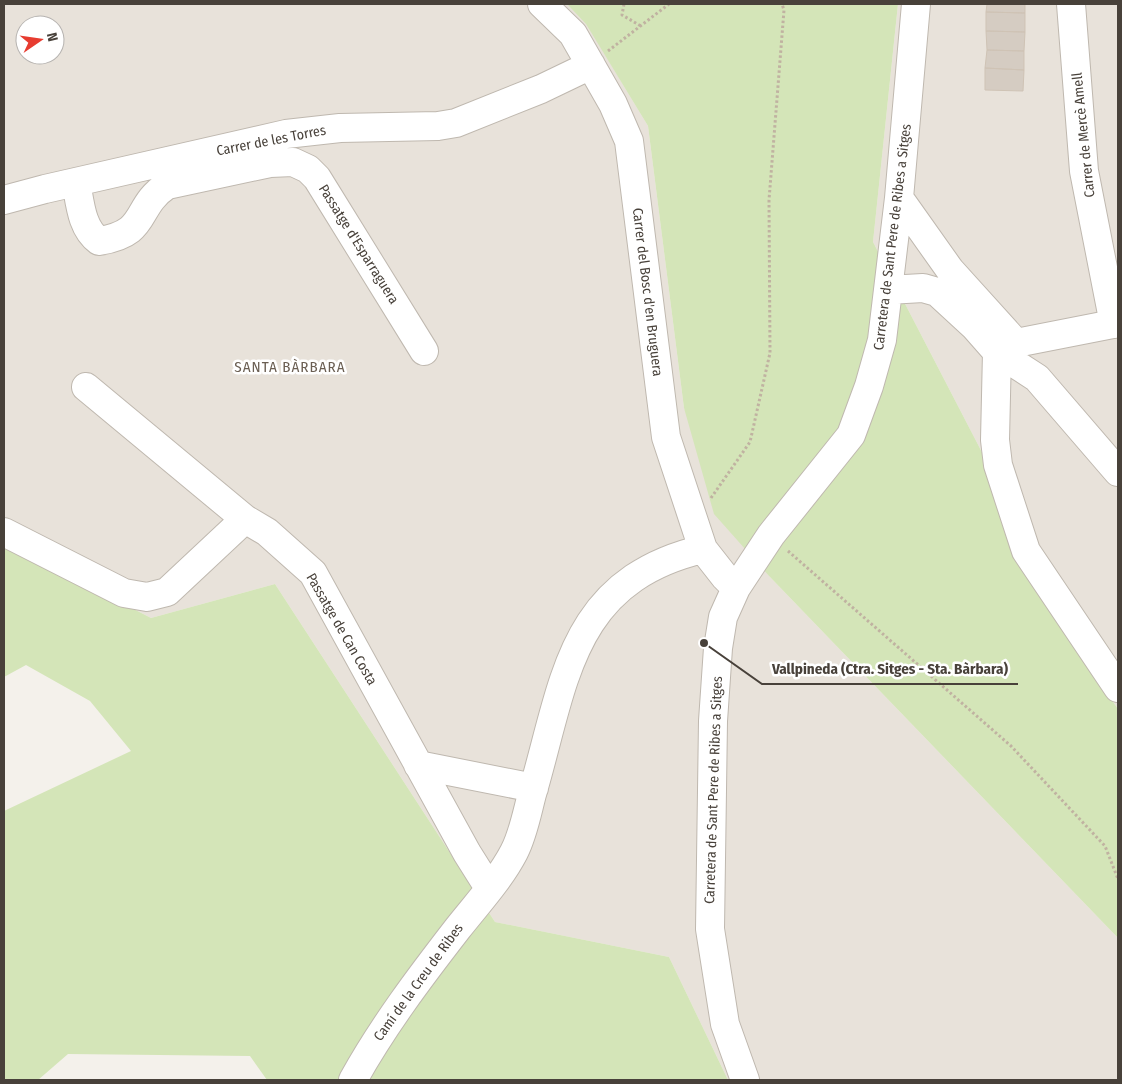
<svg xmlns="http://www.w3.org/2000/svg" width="1122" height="1084" font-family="'Fira Sans Condensed',sans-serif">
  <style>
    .residential { fill: #e8e2da; fill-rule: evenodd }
    .green { fill: #d4e5b8 }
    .building { fill: #d5ccc2; stroke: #cfc3b5 }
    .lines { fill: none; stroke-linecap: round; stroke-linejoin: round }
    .minor-casing { stroke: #bfb8af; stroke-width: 30 }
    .path { stroke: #c0b2a1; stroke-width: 3; stroke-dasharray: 2.5 2.5; stroke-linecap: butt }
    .minor { stroke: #fff; stroke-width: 28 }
    .labels { text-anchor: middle; stroke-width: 5; stroke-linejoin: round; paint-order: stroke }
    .street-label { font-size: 14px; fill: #48413a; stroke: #fff }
    .neighbourhood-label { font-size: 15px; letter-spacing: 1px; fill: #6a5e52; stroke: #fff }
    .leader { fill: none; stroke: #48413a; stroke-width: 2 }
    .callout-dot { fill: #48413a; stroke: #fff; stroke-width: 2 }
    .callout-label { font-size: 15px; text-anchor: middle; font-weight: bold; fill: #48413a; stroke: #fff; stroke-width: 5; stroke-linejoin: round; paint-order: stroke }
  </style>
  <rect width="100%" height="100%" fill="#f4f1eb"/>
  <path class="residential" d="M 4,4 L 567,4 L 586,23 L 648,126 L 684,408 L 770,577 L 1118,938 L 1118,1080 L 728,1080 L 669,957 L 495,922 L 275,584 L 151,618 L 4,542 ZM 25,25 L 55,25 L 55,55 L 25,55 Z
    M 898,4 L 1118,4 L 1118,709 L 1029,581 L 987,462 L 873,242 Z"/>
  <path class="green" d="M 567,4 L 898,4 L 873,242 L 987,462 L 1029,581 L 1118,709 L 1118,938 L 770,577 L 714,514 L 684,408 L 648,126 L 586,24 Z
    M 4,542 L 151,618 L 275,584 L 495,922 L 669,957 L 728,1080 L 267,1080 L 250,1056 L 68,1054 L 38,1080 L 4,1080 L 4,811 L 131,751 L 90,701 L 26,665 L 4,677 Z"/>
  <path class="building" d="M 987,4 L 1025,4 L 1025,13 L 986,12 Z
    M 986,12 L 1025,13 L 1025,32 L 986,31 Z
    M 986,31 L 1025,32 L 1024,51 L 987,50 Z
    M 987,50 L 1024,51 L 1024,70 L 985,68 Z
    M 985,68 L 1024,70 L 1023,91 L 985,90 Z"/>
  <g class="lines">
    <defs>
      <path id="minor" d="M 542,4 L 573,34 L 613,104 L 629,141 L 666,437 L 703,549 L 725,577 L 736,588
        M 1071,4 L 1084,171 L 1114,324
        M 76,182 C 80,202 81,228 99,241 C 150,233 133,208 167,185 L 270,163 L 293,162 L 308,169 L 317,178 L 424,351
        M 899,198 L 950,270 L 1016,343
        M 4,200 L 45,189 L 286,134 L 340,128 L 438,126 L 456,123 L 541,89 L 591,65
        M 888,290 L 923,288 L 937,292 L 975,327 L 997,352 L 1037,378 L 1118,472
        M 1000,350 L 1016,343 L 1118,323
        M 997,352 L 995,440 L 998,465 L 1026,551 L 1118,688
        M 86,387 L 245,519 L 267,532 L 313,573 L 467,853 L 489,888
        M 4,532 L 124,593 L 147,597 L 167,592 L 245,519
        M 418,765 L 534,788
        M 353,1080 C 383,1026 420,977 458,928 C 477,904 500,879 514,852 C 523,835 527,813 532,794 C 565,682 569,581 703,549
        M 745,1080 L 725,1024 L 710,929 L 713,721 L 718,648 L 723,617 L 736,588 L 771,535 L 851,435 L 869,386 L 882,340 L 899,198 L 916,4"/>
    </defs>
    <use href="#minor" class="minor-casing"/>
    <path class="path" d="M 624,4 L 622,15 L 641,26
      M 608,51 L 669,4
      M 711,498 L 750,442 L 770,353 L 769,200 L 784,10 L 782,4
      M 788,551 L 1011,746 L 1105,846 L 1118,879"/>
    <use href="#minor" class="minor"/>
  </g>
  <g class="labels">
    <g class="street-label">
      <text transform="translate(1083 135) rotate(-96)" y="5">Carrer de Mercè Amell</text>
      <text transform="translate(271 140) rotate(-11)" y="5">Carrer de les Torres</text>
      <text transform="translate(892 237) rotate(-83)" y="5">Carretera de Sant Pere de Ribes a Sitges</text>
      <text transform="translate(359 244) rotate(58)" y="5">Passatge d'Esparraguera</text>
      <text transform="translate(648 292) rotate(83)" y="5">Carrer del Bosc d'en Bruguera</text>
      <text transform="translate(342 629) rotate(60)" y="5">Passatge de Can Costa</text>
      <text transform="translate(713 790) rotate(-88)" y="5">Carretera de Sant Pere de Ribes a Sitges</text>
      <text transform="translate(418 982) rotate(-54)" y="5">Camí de la Creu de Ribes</text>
    </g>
    <g class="neighbourhood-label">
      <text x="290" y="372">SANTA BÀRBARA</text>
    </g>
  </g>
  <path class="leader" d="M704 643L762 684H1018"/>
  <circle class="callout-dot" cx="704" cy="643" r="5"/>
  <g class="callout-label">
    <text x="890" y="674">Vallpineda (Ctra. Sitges - Sta. Bàrbara)</text>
  </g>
  <rect width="1122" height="1084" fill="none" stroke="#48413a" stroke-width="10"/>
  <g transform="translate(40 40) rotate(77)"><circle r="24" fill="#ffffff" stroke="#b6b3b0"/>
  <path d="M0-4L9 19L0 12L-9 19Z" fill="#e73c30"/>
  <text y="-8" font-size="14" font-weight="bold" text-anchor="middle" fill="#48413a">N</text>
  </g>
</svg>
